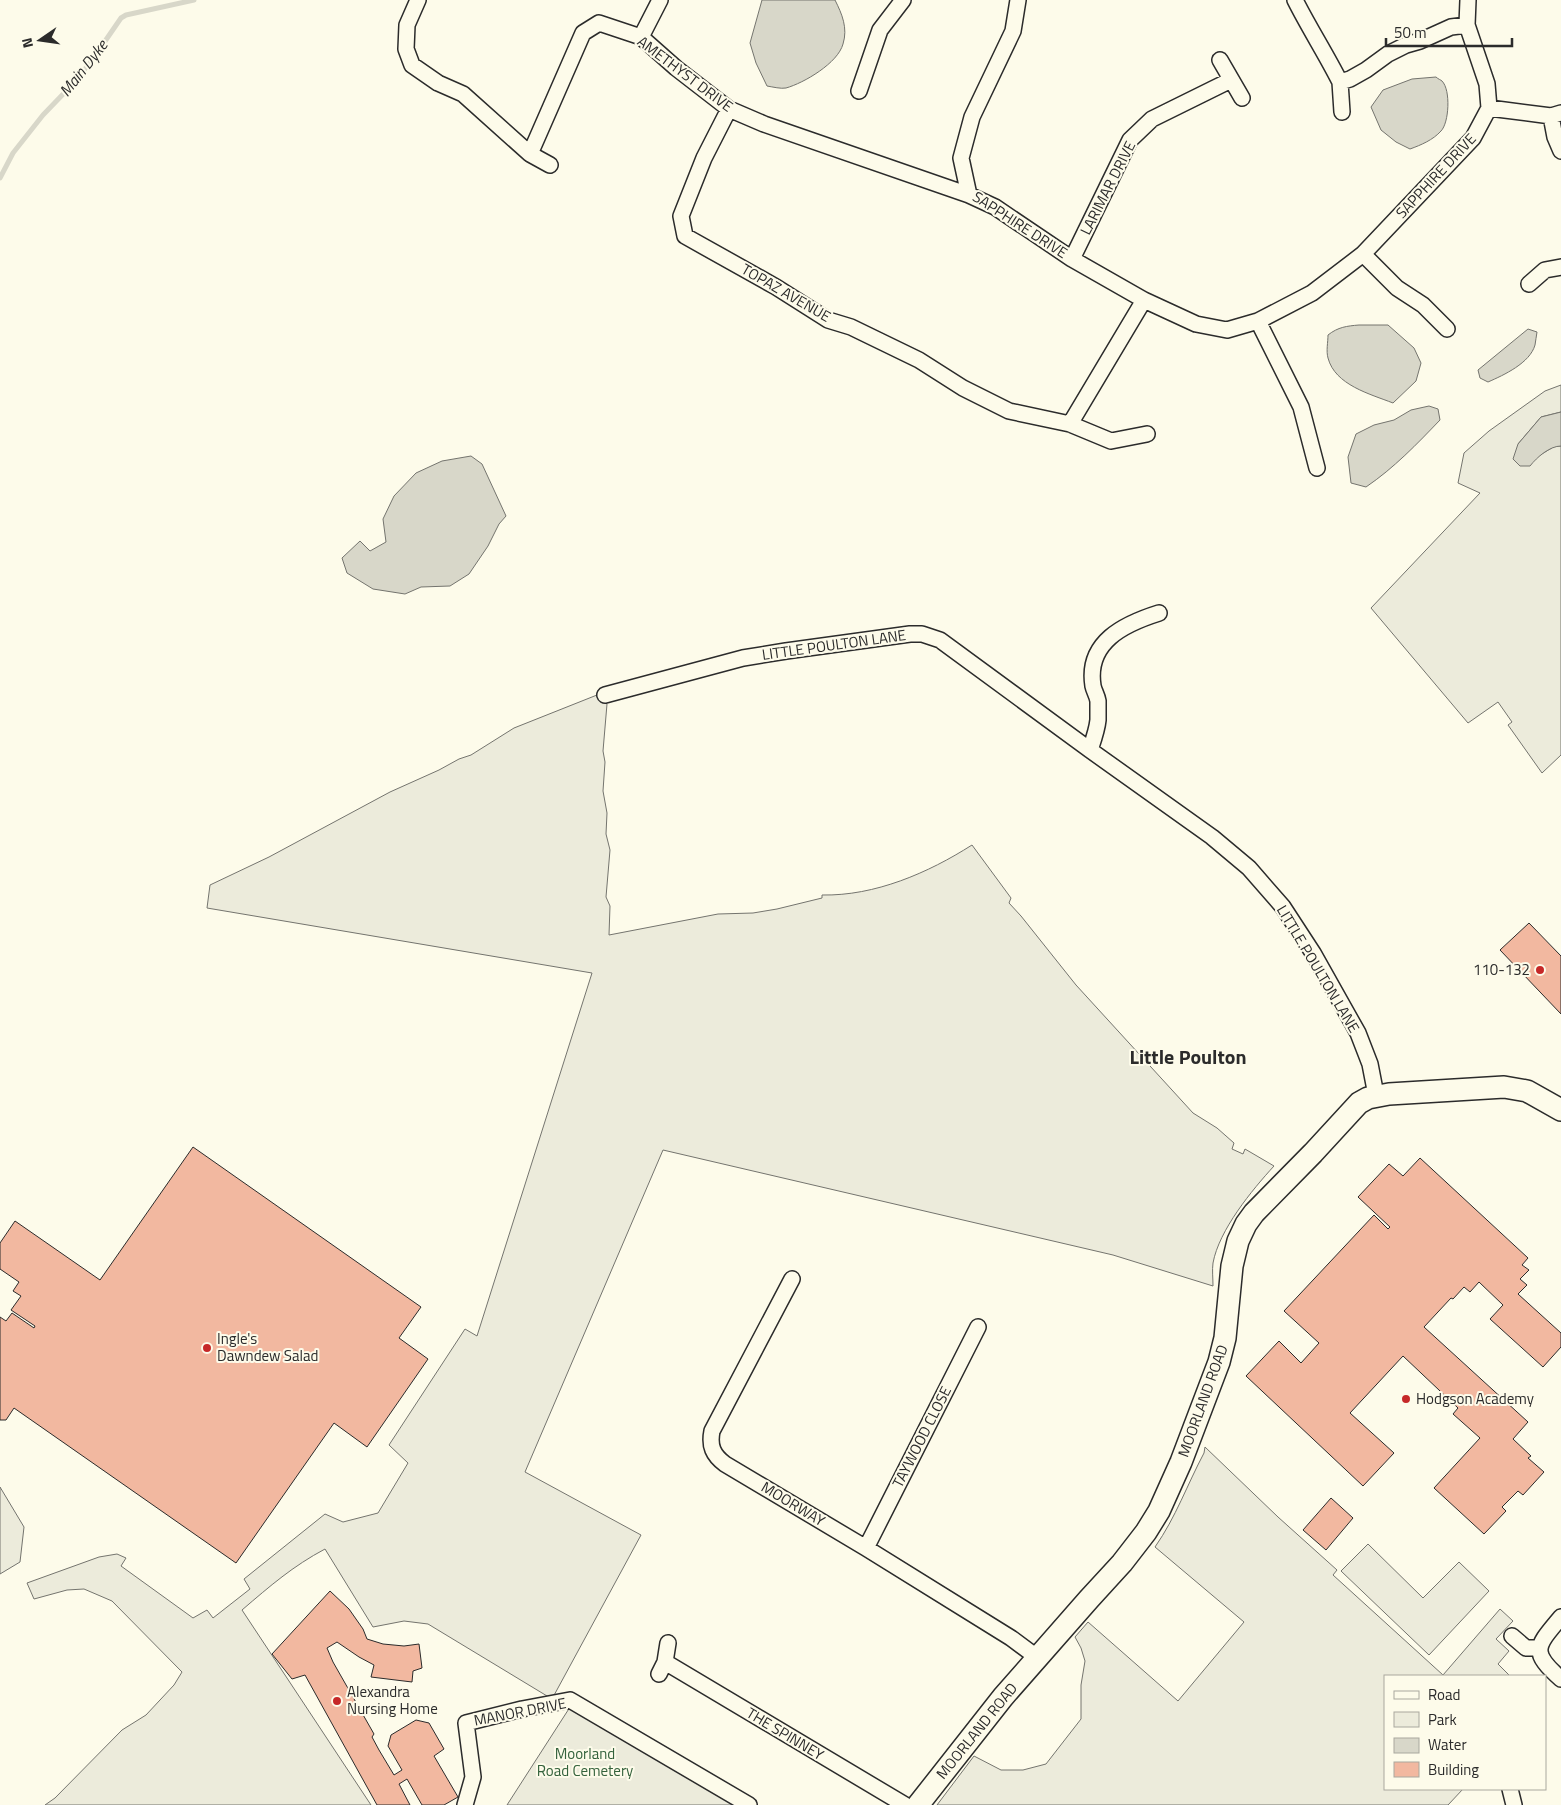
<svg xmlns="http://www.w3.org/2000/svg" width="1561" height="1805" font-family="'Titillium Web',sans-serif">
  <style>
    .green { fill: #ecebdb; stroke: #74746e }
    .water { fill: #d8d7c9; stroke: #74746e }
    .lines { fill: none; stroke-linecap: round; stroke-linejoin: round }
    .stream { stroke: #d8d7c9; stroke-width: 5 }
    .building { fill: #f2b8a0; stroke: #2b2b2b }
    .street-casing { stroke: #2b2b2b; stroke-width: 18 }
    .secondary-casing { stroke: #2b2b2b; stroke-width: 24 }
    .street { stroke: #fdfbea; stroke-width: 15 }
    .secondary { stroke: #fdfbea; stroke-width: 21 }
    .poi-dot { fill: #c62828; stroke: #fdfbea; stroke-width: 2 }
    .labels { text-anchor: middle; stroke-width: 4; stroke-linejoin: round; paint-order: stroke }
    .street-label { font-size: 15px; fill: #2b2b2b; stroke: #fdfbea }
    .poi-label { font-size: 15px; fill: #2b2b2b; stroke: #fdfbea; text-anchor: start }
    .park-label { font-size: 15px; fill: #34623c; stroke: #fdfbea }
    .water-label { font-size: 16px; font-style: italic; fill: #2b2b2b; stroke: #fdfbea }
    .district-label { font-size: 20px; font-weight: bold; fill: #2b2b2b; stroke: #fdfbea }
  </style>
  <rect width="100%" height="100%" fill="#fdfbea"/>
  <path class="green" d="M 1561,385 L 1561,412 L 1541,417 L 1518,444 L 1535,458 L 1555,446 L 1561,446 L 1561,755 L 1542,773 L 1508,725 L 1512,722 L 1498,702 L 1468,723 L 1371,608 L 1480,493 L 1458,483 L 1464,453 L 1489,431 L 1545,391 Z
    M 597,695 L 607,704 L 603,751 L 605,762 L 603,791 L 607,813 L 606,834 L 610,850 L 606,897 L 610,906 L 609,935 L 718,914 L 753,913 L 777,909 L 822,898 L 822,895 C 875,896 928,873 972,845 L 1011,898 L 1009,903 L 1021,916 L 1076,985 L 1193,1113 L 1217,1128 L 1234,1143 L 1232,1149 L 1243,1154 L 1245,1149 L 1274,1166 C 1252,1190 1219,1230 1213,1263 C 1212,1270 1213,1278 1213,1286 L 1113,1255 L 663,1150 L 525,1472 L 641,1535 L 552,1699 L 428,1624 L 404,1621 L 373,1627 L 325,1549 C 293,1566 270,1586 242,1610 L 371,1805 L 45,1805 L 55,1798 L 122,1730 L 146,1715 L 174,1685 L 182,1672 L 112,1601 L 84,1589 L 67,1590 L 34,1599 L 27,1583 L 99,1557 L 117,1554 L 126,1558 L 121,1566 L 193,1618 L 207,1610 L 213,1618 L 250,1589 L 244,1579 L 325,1514 L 343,1522 L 378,1513 L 408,1463 L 389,1445 L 465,1329 L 477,1336 L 592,973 L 207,908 L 210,885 L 269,857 L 390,792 L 439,770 L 459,759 L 471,755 L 514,728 Z
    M 1205,1447 L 1278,1517 L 1337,1570 L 1333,1575 L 1443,1675 L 1500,1609 L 1513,1621 L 1496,1639 L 1509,1651 L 1498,1664 L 1510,1676 L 1385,1676 L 1385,1789 L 1463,1789 L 1448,1805 L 937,1805 L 974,1756 L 1001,1770 L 1023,1770 L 1046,1764 L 1081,1719 L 1081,1685 L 1085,1661 L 1081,1648 L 1075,1637 L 1088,1622 L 1178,1701 L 1244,1622 L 1155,1547 C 1176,1517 1187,1485 1204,1453 Z
    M 0,1487 L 24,1527 L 20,1562 L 0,1574 Z
    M 1368,1544 L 1423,1598 L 1459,1562 L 1489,1591 L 1429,1655 L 1341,1571 Z
    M 572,1704 L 741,1805 L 507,1805 Z"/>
  <path class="water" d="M 762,0 L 835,0 C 842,14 848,28 843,44 C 838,63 804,83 786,88 C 781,89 773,87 767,86 L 756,63 L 750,43 Z
    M 1436,77 C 1438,79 1441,80 1442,81 C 1451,90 1449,123 1441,131 C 1433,140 1421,145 1410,149 L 1396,142 L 1381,130 L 1371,107 L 1383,90 L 1412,79 Z
    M 1359,325 L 1388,325 L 1414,348 L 1421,363 L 1416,381 L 1393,403 C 1370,394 1335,385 1328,358 C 1326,351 1328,342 1328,335 C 1338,327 1347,326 1359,325 Z
    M 1528,329 L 1537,332 C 1536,336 1536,341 1535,345 C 1530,363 1504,375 1488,382 L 1480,378 L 1478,370 Z
    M 1429,406 L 1438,409 L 1440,420 C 1417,444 1394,468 1366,487 L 1351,483 L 1348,457 L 1356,434 L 1374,425 L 1394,420 L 1411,410 Z
    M 1561,412 L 1561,446 C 1550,446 1537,457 1530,466 L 1520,466 L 1513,459 L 1518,444 L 1541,417 Z
    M 471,456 L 482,464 L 506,516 L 499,524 L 488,546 L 469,574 L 450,586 L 421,587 L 405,594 L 373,589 L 347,573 L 342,558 L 360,541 L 370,551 L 386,542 L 383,519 L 394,496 L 416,473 L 442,461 Z"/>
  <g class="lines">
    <path class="stream" d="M 0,178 L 13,153 L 43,115 L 68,89 L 90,63 L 121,18 L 126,15 L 194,0"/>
  </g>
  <path class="building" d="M 1529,923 L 1561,956 L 1561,1014 L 1500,950 Z
    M 193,1147 L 421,1307 L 399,1338 L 428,1359 L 367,1447 L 334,1423 L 236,1563 L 14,1408 L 6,1420 L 0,1420 L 0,1317 L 6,1321 L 12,1313 L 34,1328 L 35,1326 L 11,1310 L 21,1296 L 13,1291 L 19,1282 L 0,1269 L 0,1243 L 15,1221 L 100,1280 Z
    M 1420,1158 L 1528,1258 L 1522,1265 L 1529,1270 L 1520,1279 L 1527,1285 L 1518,1294 L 1561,1333 L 1561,1347 L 1543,1367 L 1490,1319 L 1503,1305 L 1479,1282 L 1470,1292 L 1464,1287 L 1453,1299 L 1451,1298 L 1424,1327 L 1528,1422 L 1513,1439 L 1531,1456 L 1528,1458 L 1544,1472 L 1523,1495 L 1518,1491 L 1502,1507 L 1506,1511 L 1484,1534 L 1434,1488 L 1480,1438 L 1453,1414 L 1458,1408 L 1403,1356 L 1350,1413 L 1394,1453 L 1363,1486 L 1246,1376 L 1279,1341 L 1301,1363 L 1319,1343 L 1284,1311 L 1374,1215 L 1388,1229 L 1390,1227 L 1358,1197 L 1389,1164 L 1403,1176 Z
    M 1331,1498 L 1353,1518 L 1326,1550 L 1303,1530 Z
    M 330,1591 L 349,1609 L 363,1629 L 367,1639 L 383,1644 L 404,1646 L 419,1644 L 422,1668 L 413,1671 L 412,1682 L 371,1677 L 374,1665 L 359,1657 L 337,1642 L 327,1648 L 333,1662 L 374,1734 L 372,1737 L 379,1750 L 394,1775 L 402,1770 L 388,1746 L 391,1735 L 416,1720 L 429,1723 L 444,1749 L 434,1756 L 458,1797 L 444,1805 L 422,1805 L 407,1779 L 399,1784 L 410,1805 L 377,1805 L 305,1675 L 292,1679 L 272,1654 Z"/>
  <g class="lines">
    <defs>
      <path id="street" d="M 418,0 L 407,25 L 406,49 L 412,65 L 438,83 L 463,94 L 530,154 L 583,33 L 599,23 L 641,37 L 676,68 L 729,109 L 764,124 L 969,195
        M 1018,0 L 1013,31 L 972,117 L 961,158 L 969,195 L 995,207 L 1072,259 L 1144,300 L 1196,324 L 1227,330 L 1258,321 L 1312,293 L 1363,254 L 1473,138 L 1489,108 L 1487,84 L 1467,25 L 1468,0
        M 1295,0 C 1309,28 1326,54 1340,82 L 1350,79 L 1366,70 L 1388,54 L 1406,45 L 1420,41 L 1451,27 L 1467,25
        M 641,37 L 660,0
        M 1220,60 L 1242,98
        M 1340,82 L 1342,112
        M 859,91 L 880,30 L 903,0
        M 1489,108 L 1551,116 L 1561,113
        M 729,109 L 704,158 L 681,216 L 685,236 L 776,287 L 828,320 L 851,327 L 919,360 L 963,388 L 1009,411 L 1070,424 L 1111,441 L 1147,434
        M 1551,116 L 1555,137 L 1561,151
        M 530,154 L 550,165
        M 1363,254 L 1397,288 L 1423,305 L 1447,329
        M 1072,259 L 1130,140 L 1152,119 L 1231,80
        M 1529,284 L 1545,270 L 1561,267
        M 1258,321 L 1301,407 L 1317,468
        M 1070,424 L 1144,300
        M 605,695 L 743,658 L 786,651 L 910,634 L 922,634 L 940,640 L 1090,750 L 1212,837 L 1249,868 L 1283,907 L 1313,953 L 1358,1033 L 1370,1064 L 1376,1095
        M 1090,750 C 1093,741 1097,730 1098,720 C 1098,714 1098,707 1098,701 C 1097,695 1094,691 1093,686 C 1086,642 1124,624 1159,613
        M 792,1279 L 712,1431 C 709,1446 713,1455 725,1464 L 866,1548 L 1011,1638 L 1038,1658
        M 866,1548 L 978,1327
        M 1561,1617 C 1537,1646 1529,1651 1561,1679
        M 1512,1636 L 1526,1648 L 1540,1648
        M 665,1662 L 905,1805
        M 659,1674 L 665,1662 L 668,1643
        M 1510,1789 L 1514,1805
        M 465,1805 L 473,1777 L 466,1723 L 522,1709 L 570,1700 L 749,1805"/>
      <path id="secondary" d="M 918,1805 L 1003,1697 L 1089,1599 L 1122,1563 L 1146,1532 L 1159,1511 L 1181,1462 L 1219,1362 L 1225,1338 L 1232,1266 L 1238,1241 L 1246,1224 L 1254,1213 L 1313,1153 L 1359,1103 L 1368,1098 L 1389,1094 L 1504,1087 L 1527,1091 L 1561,1110"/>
    </defs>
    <use href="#street" class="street-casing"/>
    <use href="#secondary" class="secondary-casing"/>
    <use href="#street" class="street"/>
    <use href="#secondary" class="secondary"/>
  </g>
  <g class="poi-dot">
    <circle cx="1540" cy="970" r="5"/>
    <circle cx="207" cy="1348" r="5"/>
    <circle cx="1406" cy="1399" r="5"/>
    <circle cx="337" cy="1701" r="5"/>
  </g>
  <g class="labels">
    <g class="street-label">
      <text transform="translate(685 74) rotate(37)" y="5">AMETHYST DRIVE</text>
      <text transform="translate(1436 176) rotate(-47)" y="5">SAPPHIRE DRIVE</text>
      <text transform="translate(1108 188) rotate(-63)" y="5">LARIMAR DRIVE</text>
      <text transform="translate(1020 225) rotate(33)" y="5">SAPPHIRE DRIVE</text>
      <text transform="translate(786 293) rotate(30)" y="5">TOPAZ AVENUE</text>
      <text transform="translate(834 645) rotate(-8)" y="5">LITTLE POULTON LANE</text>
      <text transform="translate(1318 969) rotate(59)" y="5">LITTLE POULTON LANE</text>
      <text transform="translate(1203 1401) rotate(-70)" y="5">MOORLAND ROAD</text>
      <text transform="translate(922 1437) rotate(-63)" y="5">TAYWOOD CLOSE</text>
      <text transform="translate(793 1504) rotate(31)" y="5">MOORWAY</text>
      <text transform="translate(520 1712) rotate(-11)" y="5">MANOR DRIVE</text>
      <text transform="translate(977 1731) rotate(-51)" y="5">MOORLAND ROAD</text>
      <text transform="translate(785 1734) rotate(31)" y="5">THE SPINNEY</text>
    </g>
    <g class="poi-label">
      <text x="1530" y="975" text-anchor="end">110-132</text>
      <text x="217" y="1344">Ingle's<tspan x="217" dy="17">Dawndew Salad</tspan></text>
      <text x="1416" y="1404">Hodgson Academy</text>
      <text x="347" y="1697">Alexandra<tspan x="347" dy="17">Nursing Home</tspan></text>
    </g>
    <g class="park-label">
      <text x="585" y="1759">Moorland<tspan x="585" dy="17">Road Cemetery</tspan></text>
    </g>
    <g class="water-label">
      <text transform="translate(83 68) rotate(-52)" y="6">Main Dyke</text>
    </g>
    <g class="district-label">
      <text x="1188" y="1064">Little Poulton</text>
    </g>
  </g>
  <rect x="1384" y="1675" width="162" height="115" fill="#fdfbea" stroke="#a9a89e"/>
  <rect x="1394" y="1691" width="25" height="8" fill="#fdfbea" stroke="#a9a89e"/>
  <text x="1428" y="1700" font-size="15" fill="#2b2b2b">Road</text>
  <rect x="1394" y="1712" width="25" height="15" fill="#ecebdb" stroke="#a9a89e"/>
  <text x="1428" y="1725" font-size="15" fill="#2b2b2b">Park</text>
  <rect x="1394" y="1738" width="25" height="15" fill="#d8d7c9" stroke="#a9a89e"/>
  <text x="1428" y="1750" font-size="15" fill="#2b2b2b">Water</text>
  <rect x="1394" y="1762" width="25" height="15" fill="#f2b8a0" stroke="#a9a89e"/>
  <text x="1428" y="1775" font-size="15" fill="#2b2b2b">Building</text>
  <g transform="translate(40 40) rotate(257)" stroke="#fdfbea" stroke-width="4" paint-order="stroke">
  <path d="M0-4L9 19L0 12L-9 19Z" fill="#2b2b2b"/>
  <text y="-8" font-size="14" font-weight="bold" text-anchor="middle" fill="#2b2b2b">N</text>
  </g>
  <path d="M1386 38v8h126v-8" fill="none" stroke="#2b2b2b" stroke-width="2.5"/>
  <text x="1394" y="38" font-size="15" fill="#2b2b2b" stroke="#fdfbea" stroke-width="4" paint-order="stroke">50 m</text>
</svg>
